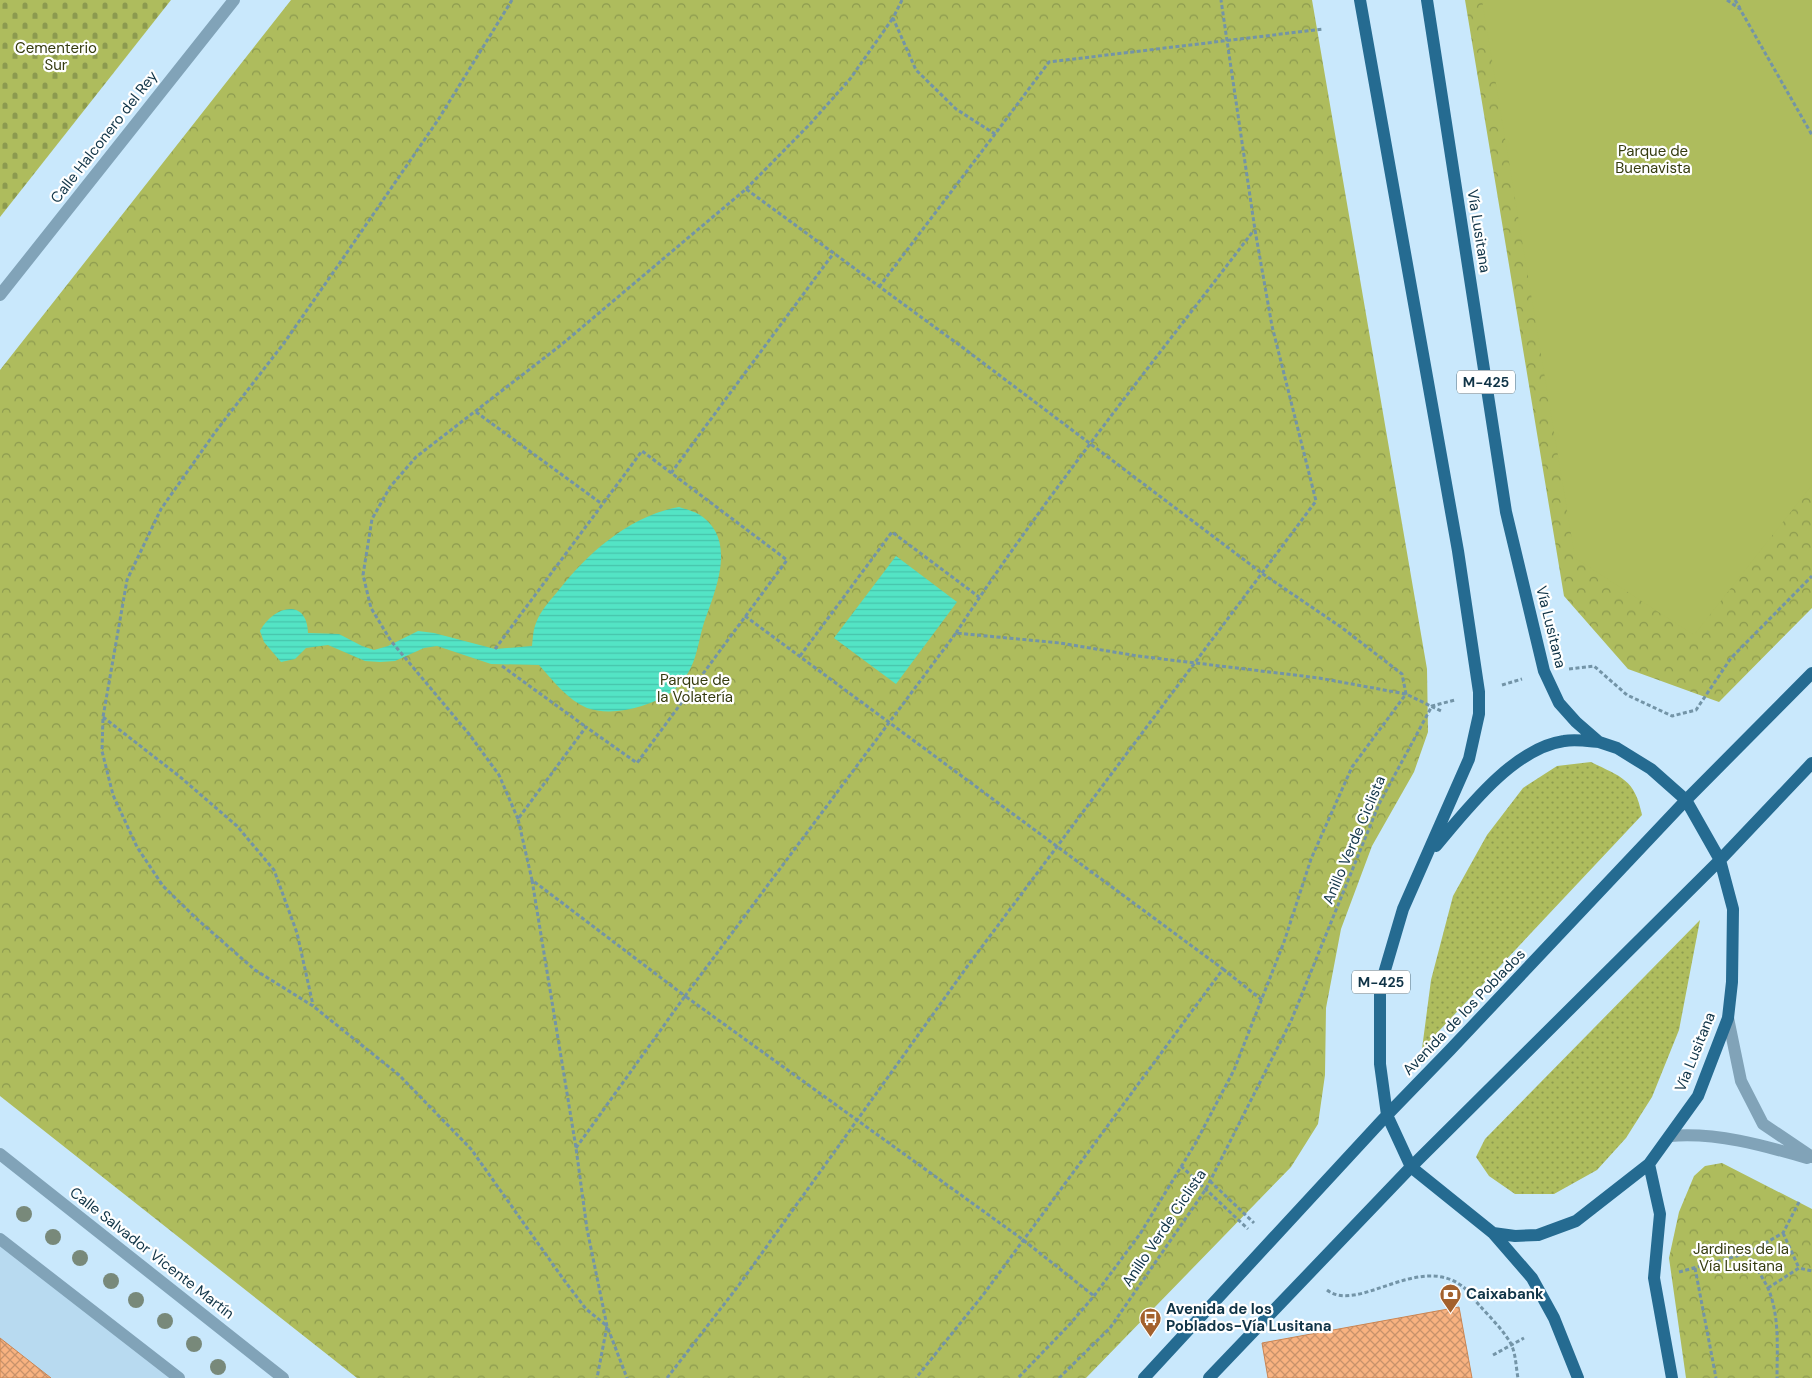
<svg xmlns="http://www.w3.org/2000/svg" width="1812" height="1378" font-family="'DM Sans',sans-serif">
  <style>
    .built { fill: #b8daf0 }
    .grass { fill: url(#grass-dots) }
    .forest { fill: url(#forest-crowns) }
    .cemetery { fill: url(#cemetery-stones) }
    .pitch { fill: #aebc5d }
    .water { fill: url(#water-rules) }
    .building { fill: url(#building-cross-hatch); stroke: #c98553 }
    .lines { fill: none; stroke-linecap: round; stroke-linejoin: round }
    .path { stroke: #7394a7; stroke-width: 3; stroke-dasharray: 4 2.5; stroke-linecap: butt }
    .minor { stroke: #81a3b8; stroke-width: 12 }
    .major { stroke: #256b91; stroke-width: 12 }
    .tree { fill: #78897a }
    .labels { text-anchor: middle; stroke-width: 4.5; stroke-linejoin: round; paint-order: stroke }
    .shield { fill: #fff; stroke: #58717e; stroke-width: 1 }
    .shield-label { font-size: 14px; font-weight: bold; fill: #103447 }
    .park-label { font-size: 15px; fill: #363c10; stroke: #fff }
    .street-label { font-size: 15px; fill: #103447; stroke: #fff }
    .poi-label { font-size: 15px; font-weight: bold; fill: #103447; stroke: #fff; text-anchor: start }
  </style>
  <defs>
    <pattern id="grass-dots" width="8" height="8" patternUnits="userSpaceOnUse" patternTransform="scale(1.25)"><rect width="8" height="8" fill="#aebc5d"/><path d="M2 2h.1M6 6h.1" fill="none" stroke="#8c9a4f" stroke-width="1.8" stroke-linecap="round"/></pattern>
    <pattern id="forest-crowns" width="20" height="18" patternUnits="userSpaceOnUse" patternTransform="scale(1.25)"><rect width="20" height="18" fill="#aebc5d"/><path d="M2 6a3 3 0 1 1 6 0M12 15a3 3 0 1 1 6 0" fill="none" stroke="#8c9a4f"/></pattern>
    <pattern id="cemetery-stones" width="16" height="16" patternUnits="userSpaceOnUse" patternTransform="scale(1.25)"><rect width="16" height="16" fill="#aebc5d"/><path d="M2 7V4a2 2 0 0 1 4 0v3zM10 15v-3a2 2 0 0 1 4 0v3z" fill="#8c9a4f"/></pattern>
    <pattern id="water-rules" width="6" height="5" patternUnits="userSpaceOnUse" patternTransform="scale(1.25)"><rect width="6" height="5" fill="#53e4c5"/><path d="M0 2.5h6" fill="none" stroke="#47c4ab"/></pattern>
    <pattern id="building-cross-hatch" width="8" height="8" patternUnits="userSpaceOnUse" patternTransform="scale(1.25)"><rect width="8" height="8" fill="#f8b280"/><path d="M0 0l8 8M0 8l8-8" fill="none" stroke="#c7926b"/></pattern>
  </defs>
  <rect width="100%" height="100%" fill="#c9e8fc"/>
  <path class="built" d="M 0,1239 L 179,1378 L 0,1378 Z"/>
  <path class="grass" d="M 1591,762 C 1621,777 1635,779 1642,815 L 1422,1049 L 1431,980 L 1453,896 L 1487,835 L 1523,788 L 1557,766 Z
    M 1700,920 L 1679,1030 L 1652,1097 L 1626,1138 L 1597,1170 L 1554,1194 L 1515,1194 L 1489,1176 L 1476,1157 L 1485,1139 Z"/>
  <path class="forest" d="M 291,0 L 1312,0 L 1427,669 L 1428,732 L 1414,772 L 1372,846 L 1341,929 L 1326,1008 L 1325,1075 L 1318,1124 L 1291,1167 L 1086,1378 L 357,1378 L 0,1096 L 0,370 Z
    M 1465,0 L 1812,0 L 1812,608 L 1719,702 L 1628,669 L 1564,596 Z
    M 1722,1163 L 1812,1209 L 1812,1378 L 1686,1378 L 1669,1258 L 1679,1212 L 1694,1176 L 1705,1166 Z"/>
  <path class="cemetery" d="M 0,0 L 171,0 L 0,217 Z"/>
  <path class="pitch" d="M 1482,0 L 1812,0 L 1812,485 L 1694,635 L 1575,558 Z"/>
  <path class="water" d="M 679,507 C 685,509 694,511 700,515 C 739,541 714,593 703,626 C 698,643 697,658 688,673 C 683,679 677,689 670,693 C 649,707 612,717 587,708 C 568,700 553,681 539,665 L 491,664 L 437,646 L 424,648 L 395,661 L 380,662 L 365,661 L 328,645 L 306,648 L 295,659 L 281,662 L 264,642 L 260,631 C 273,606 307,597 308,633 L 339,634 L 362,646 L 374,650 L 388,646 L 418,631 L 434,633 L 495,649 L 532,646 C 533,638 533,630 536,623 C 541,610 549,602 558,591 C 588,553 629,516 679,507 Z
    M 896,556 L 957,602 L 896,684 L 834,638 Z"/>
  <path class="building" d="M 1459,1307 L 1472,1378 L 1268,1378 L 1262,1343 Z
    M 0,1338 L 51,1378 L 0,1378 Z"/>
  <g class="lines">
    <path class="path" d="M 512,0 L 438,120 L 337,267 L 284,343 L 216,431 L 161,509 L 127,580 L 103,717 L 102,751 L 113,795 L 137,847 L 163,886 L 198,920 L 255,970 L 313,1006 L 399,1075 L 471,1149 L 564,1280 L 586,1309 L 607,1326 L 597,1378
      M 902,0 L 893,18 L 916,70 L 956,109 L 995,134 L 1049,62 L 1323,29
      M 1727,0 L 1740,9 L 1812,135
      M 1735,0 L 1740,8
      M 746,189 L 810,124 L 850,79 L 893,18
      M 879,287 L 995,134
      M 476,412 L 602,504
      M 671,473 L 833,254
      M 745,616 L 1223,969 L 983,1295 L 916,1378
      M 956,633 C 1047,493 1153,363 1254,230
      M 495,649 L 642,451 L 787,560 L 637,763 L 586,727 L 518,819 L 532,880 L 685,996 L 956,633 L 1060,643 L 1138,656 L 1319,678 L 1406,694 L 1441,711
      M 800,656 L 892,532 L 979,597
      M 502,666 L 586,727
      M 1569,669 L 1594,666 L 1627,695 L 1672,716 L 1696,710 L 1731,658 L 1812,576
      M 1502,685 L 1522,679
      M 103,717 L 179,776 L 237,826 L 274,870 L 297,933 L 313,1005
      M 518,819 L 499,775 L 469,734 L 391,641 L 371,608 L 363,575 L 372,519 L 390,487 L 416,457 L 561,345 L 746,189 L 962,347 L 1263,574 L 1341,627 L 1402,674 L 1406,694 L 1352,767 L 1311,859 L 1284,942 L 1234,1070 L 1195,1144 L 1140,1234 L 1094,1296 L 1070,1324 L 1018,1378
      M 532,880 L 576,1148 L 587,1229 L 607,1326 L 627,1378
      M 1223,969 L 1262,1000
      M 576,1148 L 685,996 L 1022,1239 L 1094,1296
      M 1181,1166 L 1248,1229
      M 1210,1181 L 1254,1223
      M 1783,1233 L 1799,1268
      M 1748,1253 C 1754,1264 1761,1275 1767,1286 C 1780,1314 1777,1348 1777,1378
      M 1695,1268 L 1716,1378
      M 1679,1272 L 1748,1253 L 1783,1233 L 1799,1202
      M 1768,1288 L 1799,1268 L 1812,1271
      M 1327,1290 C 1358,1314 1418,1253 1462,1286 C 1469,1291 1474,1300 1480,1306 C 1490,1317 1504,1331 1511,1344 C 1516,1354 1516,1368 1518,1378
      M 1493,1355 L 1524,1338
      M 667,1378 L 739,1285 L 969,964 L 1316,501 L 1272,326 L 1255,230 L 1221,0
      M 1059,1378 L 1110,1328 L 1206,1189 L 1291,1021 L 1379,804 L 1432,706 L 1455,700"/>
    <path class="minor" d="M 0,295 L 234,0
      M 1728,1018 L 1741,1081 L 1763,1124 L 1812,1157
      M 1670,1136 C 1716,1132 1762,1145 1807,1158
      M 0,1154 L 283,1378
      M 0,1239 L 179,1378"/>
    <path class="major" d="M 1360,0 L 1458,551 L 1479,692 L 1479,714 L 1469,759 L 1403,909 L 1380,987 L 1380,1064 L 1387,1115 L 1411,1167 L 1493,1233 L 1532,1278 L 1554,1318 L 1578,1378
      M 1427,0 L 1506,512 L 1544,671 L 1559,703 L 1576,722 L 1599,742 L 1617,748 L 1651,769 L 1686,800 L 1720,860 L 1733,909 L 1732,982 L 1728,1018 L 1698,1096 L 1649,1164 L 1576,1221 L 1538,1235 L 1515,1236 L 1493,1233
      M 1436,846 C 1467,809 1514,748 1564,741 C 1575,739 1588,741 1599,742
      M 1649,1164 L 1660,1214 L 1654,1278 L 1672,1378
      M 1144,1378 L 1387,1115 L 1450,1050 L 1686,800 L 1812,673
      M 1209,1378 L 1411,1167 L 1720,860 L 1812,763"/>
  </g>
  <g class="tree">
    <circle cx="24" cy="1214" r="8"/>
    <circle cx="53" cy="1237" r="8"/>
    <circle cx="80" cy="1258" r="8"/>
    <circle cx="111" cy="1281" r="8"/>
    <circle cx="136" cy="1300" r="8"/>
    <circle cx="165" cy="1321" r="8"/>
    <circle cx="194" cy="1344" r="8"/>
    <circle cx="218" cy="1367" r="8"/>
  </g>
  <defs>
    <symbol id="bank-pin" viewBox="-11 -11 22 30"><path d="M0 17L-7.5 6A9.5 9.5 0 1 1 7.5 6Z" fill="#a3612d" stroke="#fff"/><path d="M-6-4H6V4H-6ZM0-2.3a2.3 2.3 0 1 0 0 4.6a2.3 2.3 0 1 0 0-4.6Z" fill="#fff"/></symbol>
    <symbol id="bus-pin" viewBox="-11 -11 22 30"><path d="M0 17L-7.5 6A9.5 9.5 0 1 1 7.5 6Z" fill="#a3612d" stroke="#fff"/><path d="M-5-6H5V4H4V6H2V4H-2V6H-4V4H-5ZM-3.5-4V0h7V-4ZM-3.5 1.2v1.5H-2V1.2ZM2 1.2v1.5H3.5V1.2Z" fill="#fff"/></symbol>
  </defs>
  <g fill-rule="evenodd">
    <use href="#bank-pin" x="1438" y="1282" width="25" height="34"/>
    <use href="#bus-pin" x="1138" y="1306" width="25" height="34"/>
  </g>
  <g class="labels">
    <g class="shield">
      <rect x="1457" y="370.5" width="58" height="23" rx="4"/>
      <rect x="1352" y="970.5" width="58" height="23" rx="4"/>
    </g>
    <g class="shield-label">
      <text x="1486" y="387">M-425</text>
      <text x="1381" y="987">M-425</text>
    </g>
    <g class="park-label">
      <text x="56" y="53">Cementerio<tspan x="56" dy="17">Sur</tspan></text>
      <text x="1653" y="156">Parque de<tspan x="1653" dy="17">Buenavista</tspan></text>
      <text x="695" y="685">Parque de<tspan x="695" dy="17">la Volatería</tspan></text>
      <text x="1741" y="1254">Jardines de la<tspan x="1741" dy="17">Vía Lusitana</tspan></text>
    </g>
    <g class="street-label">
      <text transform="translate(104 137) rotate(-52)" y="5">Calle Halconero del Rey</text>
      <text transform="translate(1479 231) rotate(81)" y="5">Vía Lusitana</text>
      <text transform="translate(1551 627) rotate(76)" y="5">Vía Lusitana</text>
      <text transform="translate(1354 840) rotate(-67)" y="5">Anillo Verde Ciclista</text>
      <text transform="translate(1464 1012) rotate(-46)" y="5">Avenida de los Poblados</text>
      <text transform="translate(1695 1052) rotate(-68)" y="5">Vía Lusitana</text>
      <text transform="translate(1164 1228) rotate(-56)" y="5">Anillo Verde Ciclista</text>
      <text transform="translate(152 1253) rotate(38)" y="5">Calle Salvador Vicente Martín</text>
    </g>
    <g class="poi-label">
      <text x="1466" y="1299">Caixabank</text>
      <text x="1166" y="1314">Avenida de los<tspan x="1166" dy="17">Poblados-Vía Lusitana</tspan></text>
    </g>
  </g>
</svg>
